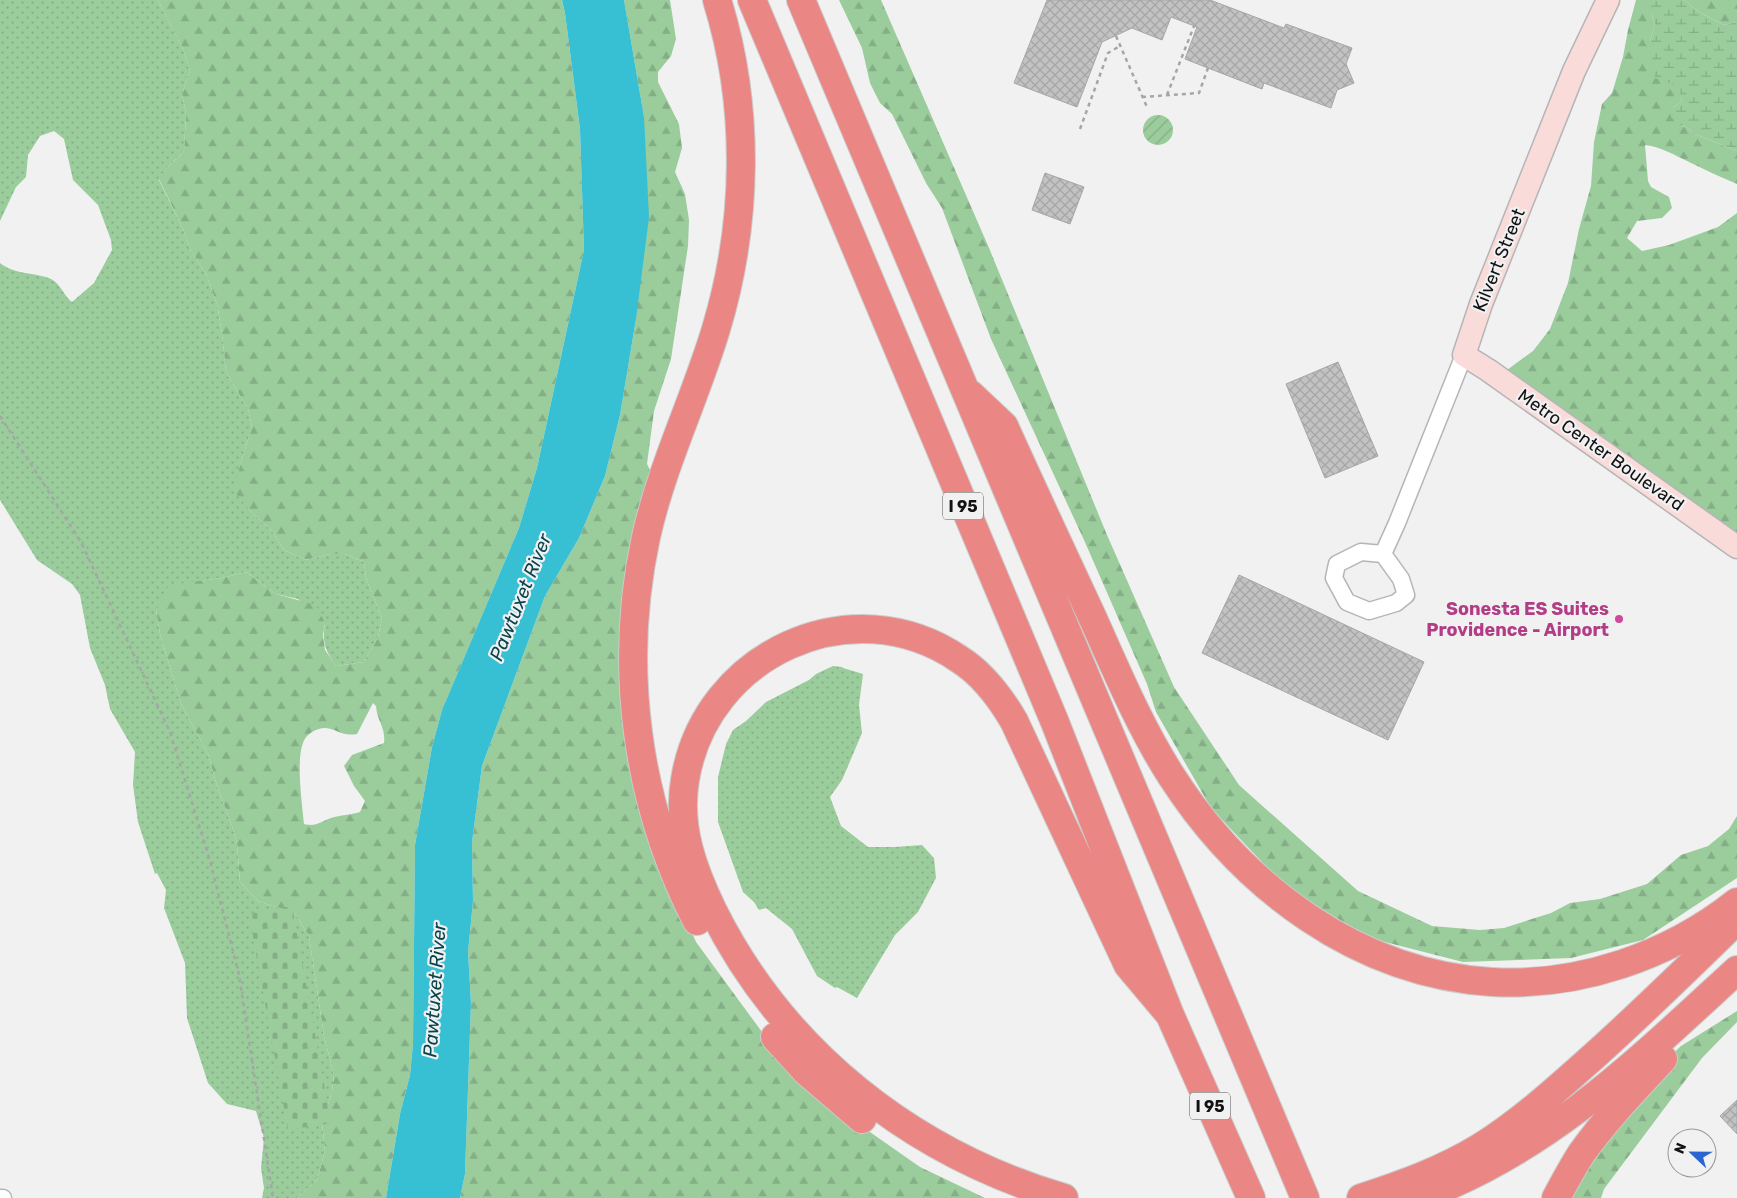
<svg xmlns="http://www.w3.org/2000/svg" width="1737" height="1198" font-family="Rubik,sans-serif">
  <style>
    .grass { fill: url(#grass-dots) }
    .forest { fill: url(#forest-firs); fill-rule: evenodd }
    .wetland { fill: url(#wetland-marsh) }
    .cemetery { fill: url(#cemetery-stones) }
    .garden { fill: url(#garden-furrows) }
    .water { fill: #37bfd3 }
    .building { fill: url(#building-cross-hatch); stroke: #a6a6a7 }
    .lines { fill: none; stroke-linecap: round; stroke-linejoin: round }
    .street-casing { stroke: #b5b5b6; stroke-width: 19 }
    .secondary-casing { stroke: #b5b5b6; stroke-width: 25 }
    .highway-casing { stroke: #cbcbcb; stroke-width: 30 }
    .path { stroke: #a6a6a7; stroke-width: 2.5; stroke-dasharray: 4 4; stroke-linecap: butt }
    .street { stroke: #fff; stroke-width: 16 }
    .secondary { stroke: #f9dbda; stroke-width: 22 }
    .highway { stroke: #ea8784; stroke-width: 28 }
    .hotel-dot { fill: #d1479c; stroke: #f1f1f2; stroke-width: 2 }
    .labels { text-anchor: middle; stroke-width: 4.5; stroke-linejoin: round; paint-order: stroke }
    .shield { fill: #f1f1f2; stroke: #555556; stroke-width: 1 }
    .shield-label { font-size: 16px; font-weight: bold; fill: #121213 }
    .street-label { font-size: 18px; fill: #121213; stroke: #f1f1f2 }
    .hotel-label { font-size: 18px; font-weight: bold; fill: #b23c85; stroke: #f1f1f2; text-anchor: end }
    .water-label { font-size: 19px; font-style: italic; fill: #08444d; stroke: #f1f1f2 }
  </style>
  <defs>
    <pattern id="grass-dots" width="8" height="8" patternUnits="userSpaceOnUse" patternTransform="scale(1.25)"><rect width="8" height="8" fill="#9bcc9c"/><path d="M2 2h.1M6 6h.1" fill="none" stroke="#84ae86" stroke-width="1.8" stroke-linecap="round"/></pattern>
    <pattern id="forest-firs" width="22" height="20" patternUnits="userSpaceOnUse" patternTransform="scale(1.25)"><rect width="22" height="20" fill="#9bcc9c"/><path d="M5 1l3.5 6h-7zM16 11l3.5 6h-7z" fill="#84ae86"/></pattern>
    <pattern id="wetland-marsh" width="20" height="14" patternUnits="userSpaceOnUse" patternTransform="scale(1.25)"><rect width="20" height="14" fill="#9bcc9c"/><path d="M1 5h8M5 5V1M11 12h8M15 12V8" fill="none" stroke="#84ae86"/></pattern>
    <pattern id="cemetery-stones" width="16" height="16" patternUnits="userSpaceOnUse" patternTransform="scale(1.25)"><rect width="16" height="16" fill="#9bcc9c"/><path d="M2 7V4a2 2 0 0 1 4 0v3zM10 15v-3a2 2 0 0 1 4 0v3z" fill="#84ae86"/></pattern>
    <pattern id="garden-furrows" width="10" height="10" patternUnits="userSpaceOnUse" patternTransform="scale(1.25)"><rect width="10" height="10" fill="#9bcc9c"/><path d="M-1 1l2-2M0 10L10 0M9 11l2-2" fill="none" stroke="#84ae86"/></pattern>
    <pattern id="building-cross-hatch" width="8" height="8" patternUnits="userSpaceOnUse" patternTransform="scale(1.25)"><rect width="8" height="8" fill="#c2c2c3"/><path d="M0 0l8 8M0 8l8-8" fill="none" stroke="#a6a6a7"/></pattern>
  </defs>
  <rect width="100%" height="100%" fill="#f1f1f2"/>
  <path class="grass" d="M 0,0 L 158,0 L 183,49 L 190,71 L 182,94 L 186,113 L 184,151 L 167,168 L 159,180 L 184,231 L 191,251 L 206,274 L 217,304 L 222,334 L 226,372 L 248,409 L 252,427 L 238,472 L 249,510 L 272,531 L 284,550 L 306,560 L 330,554 L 345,554 L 364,562 L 366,578 L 382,618 L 378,637 L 364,662 L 336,666 C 325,650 322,643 325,623 L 298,599 L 276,594 L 246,572 L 222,578 L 201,581 L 156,610 L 160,634 L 181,704 L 208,754 L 217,786 L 232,826 L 237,843 L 240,882 L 259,902 L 294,912 L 309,936 L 324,1036 L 334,1075 L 332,1092 L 322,1122 L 325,1151 L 317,1180 L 297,1198 L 262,1198 L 264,1188 L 261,1168 L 264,1138 L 256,1111 L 227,1104 L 208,1083 L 187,1018 L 185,963 L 164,908 L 166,890 L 157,873 L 155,874 L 138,822 L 133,785 L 135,752 L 110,709 L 105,685 L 90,648 L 80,595 L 72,584 L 37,560 L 0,500 L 0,263 C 14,275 35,272 51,279 C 60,283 64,296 72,302 L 94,283 L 112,250 L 111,240 L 98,205 L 73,180 L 64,139 L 54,131 L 40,136 L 28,155 L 26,177 L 16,187 L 0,221 Z
    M 833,666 L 842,667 L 843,668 L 863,674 L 859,705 L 862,733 L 842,780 L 830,797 L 841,826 L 868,847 L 895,847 L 922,845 L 934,858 L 936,878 L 918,912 L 895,935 L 857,998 L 837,987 L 835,988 L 817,976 L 792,929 L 766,908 L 759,910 L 754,902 L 743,892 L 718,822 L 718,777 L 726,744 L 733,730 L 746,721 L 766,702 L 809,680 L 816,674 Z"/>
  <path class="forest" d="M 158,0 L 562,0 L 565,13 L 580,129 L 584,250 L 537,468 L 519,528 L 442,710 L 432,747 L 415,845 L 413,1044 L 410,1075 L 400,1114 L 386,1198 L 297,1198 L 317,1180 L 325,1151 L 322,1122 L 332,1092 L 334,1075 L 324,1036 L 309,936 L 294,912 L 259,902 L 240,882 L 237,843 L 232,826 L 217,786 L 208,754 L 181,704 L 160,634 L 156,610 L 169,585 L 222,578 L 246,572 L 276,594 L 316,605 L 325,623 L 323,635 L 325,650 L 336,666 L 364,662 L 378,637 L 382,618 L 366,578 L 364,562 L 345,554 L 330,554 L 306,560 L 284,550 L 272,531 L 249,510 L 234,491 L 238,472 L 252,427 L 248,409 L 226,372 L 222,334 L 217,304 L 206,274 L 191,251 L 184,231 L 159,179 L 167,168 L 184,151 L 186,113 L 182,94 L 190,71 L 183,49 ZM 373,703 L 376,706 C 377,721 386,728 384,743 L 352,755 L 344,766 L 354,786 L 365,801 L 360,812 C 351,815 340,815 331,818 C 319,822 317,827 304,824 C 302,804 296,760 303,743 C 306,734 315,729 324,728 C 336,728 341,737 357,734 Z
    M 624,0 L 670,0 L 676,39 L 671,56 L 658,72 L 658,82 L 679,124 L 682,148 L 675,172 L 685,194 L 689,220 L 688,246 L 671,359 L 654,411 L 647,464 L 651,472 L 643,494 L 627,606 L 651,839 L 696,942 L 784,1062 L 827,1102 L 920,1167 L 985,1198 L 460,1198 L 465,1174 L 471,1003 L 468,952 L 473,901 L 472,842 L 482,766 L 545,596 L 579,538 L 605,476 L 620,415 L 636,319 L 644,117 Z
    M 839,0 L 881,0 L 989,248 L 1107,535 L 1174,687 L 1239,785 L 1358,891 L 1432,926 L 1480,930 L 1504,928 L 1551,913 L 1570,903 L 1600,899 L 1647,884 L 1681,855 L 1708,846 L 1729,829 L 1737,816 L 1737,878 L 1643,940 L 1571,958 L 1463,962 L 1350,933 L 1271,879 L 1261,861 L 1211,808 L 1156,712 L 1147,684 L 1084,540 L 991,339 L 942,208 L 926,183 L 892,114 L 880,103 L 870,83 L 862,48 Z
    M 1636,0 L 1651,0 L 1651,13 L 1655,24 L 1650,41 L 1681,94 L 1682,100 L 1673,108 L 1681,126 L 1686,127 L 1695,134 L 1737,151 L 1737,184 C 1721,177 1705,170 1689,162 C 1674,155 1662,147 1645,145 L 1648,181 L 1651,187 L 1669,197 L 1672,208 L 1662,218 L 1637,221 L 1627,238 L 1642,251 L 1669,245 L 1718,227 L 1737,213 L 1737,540 L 1507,370 L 1533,351 L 1550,329 L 1568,283 L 1579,229 L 1591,186 L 1594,142 L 1602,104 L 1612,93 L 1623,57 L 1628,30 Z
    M 1684,0 L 1737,0 L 1737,22 L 1724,25 L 1701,13 Z
    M 1737,1011 L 1737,1022 L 1702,1058 L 1604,1189 L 1601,1198 L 1561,1198 L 1659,1067 L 1681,1046 Z"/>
  <path class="wetland" d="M 1651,0 L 1684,0 L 1701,13 L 1724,25 L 1737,22 L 1737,151 L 1695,134 L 1686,127 L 1678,125 L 1671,117 L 1673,108 L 1682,100 C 1680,84 1667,82 1655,78 L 1650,41 L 1655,24 L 1651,13 Z"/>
  <path class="cemetery" d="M 292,906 L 331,1123 L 288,1130 L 249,914 Z"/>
  <path class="garden" d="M1143 130a15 15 0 1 1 30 0a15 15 0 1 1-30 0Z"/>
  <path class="water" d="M 562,0 L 624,0 L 644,117 L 649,217 L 636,319 L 620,415 L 605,476 L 579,538 L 545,596 L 482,766 L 472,842 L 473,901 L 468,952 L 471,1003 L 465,1174 L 460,1198 L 386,1198 L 400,1114 L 410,1075 L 413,1044 L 415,845 L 432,747 L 442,710 L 519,528 L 537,468 L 584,250 L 580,129 L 565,13 Z"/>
  <path class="building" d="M 1047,0 L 1210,0 L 1284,28 L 1286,24 L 1352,48 L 1346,64 L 1354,83 L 1337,90 L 1331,108 L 1264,83 L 1262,89 L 1185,59 L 1197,27 L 1171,17 L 1162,40 L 1132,28 L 1102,42 L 1077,107 L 1014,83 Z
    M 1045,173 L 1084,187 L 1070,224 L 1032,210 Z
    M 1338,362 L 1378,456 L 1325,478 L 1286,384 Z
    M 1239,575 L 1424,662 L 1388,740 L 1202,653 Z
    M 1737,1100 L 1737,1134 L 1720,1116 Z"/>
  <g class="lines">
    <defs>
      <path id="street" d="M 1383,554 L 1401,579 L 1406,595 L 1396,603 L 1369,611 L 1347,602 L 1334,578 L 1337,564 L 1361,552 L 1383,554 L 1397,523 L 1464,355
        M 0,1198 L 3,1198"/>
      <path id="secondary" d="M 1608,0 L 1574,71 L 1481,304 L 1464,355 L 1488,370 L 1737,547"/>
      <path id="highway" d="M 752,0 L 1054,720 L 1170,1015 L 1251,1198
        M 801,0 L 1305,1198
        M 970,394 L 1004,426 C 1032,488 1061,550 1090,612 C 1115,667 1139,726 1172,777 C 1243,887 1358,974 1492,982 C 1579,987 1669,956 1737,902
        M 697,921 C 636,803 618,666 646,537 C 662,465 695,399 716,329 C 748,223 750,106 717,0
        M 775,1037 L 806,1071 L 862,1119
        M 1064,1198 C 912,1153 784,1053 713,911 C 693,870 677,827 685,780 C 705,654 852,586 959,659 C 983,674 1000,697 1014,721 L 1128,965 L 1170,1015
        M 1361,1198 C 1401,1185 1443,1170 1479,1148 C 1521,1122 1557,1089 1594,1056 C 1643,1012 1690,966 1737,920
        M 1418,1198 C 1547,1151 1638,1061 1737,970
        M 1556,1198 C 1564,1183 1572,1168 1581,1154 C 1605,1120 1634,1090 1663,1059"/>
    </defs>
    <use href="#street" class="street-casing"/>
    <use href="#secondary" class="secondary-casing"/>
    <use href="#highway" class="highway-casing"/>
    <path class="path" d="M 1116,36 L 1147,107
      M 1167,95 L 1194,26
      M 1142,97 L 1199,93 L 1208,68
      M 1080,129 L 1108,53 L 1120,46
      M 0,416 L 81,542 L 170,732 L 209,857 L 239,975 L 273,1198"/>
    <use href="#street" class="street"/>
    <use href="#secondary" class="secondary"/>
    <use href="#highway" class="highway"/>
  </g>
  <circle class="hotel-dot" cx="1619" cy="619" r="5"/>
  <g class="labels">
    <g class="shield">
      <rect x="943" y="492.5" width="40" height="27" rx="4"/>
      <rect x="1190" y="1092.5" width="40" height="27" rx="4"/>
    </g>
    <g class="shield-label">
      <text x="963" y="512">I 95</text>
      <text x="1210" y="1112">I 95</text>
    </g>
    <g class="street-label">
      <text transform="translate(1499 260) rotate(-68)" y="6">Kilvert Street</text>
      <text transform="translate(1601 450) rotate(35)" y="6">Metro Center Boulevard</text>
    </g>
    <g class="hotel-label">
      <text x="1609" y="615">Sonesta ES Suites<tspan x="1609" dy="21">Providence - Airport</tspan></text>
    </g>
    <g class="water-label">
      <text transform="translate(520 597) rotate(-68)" y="7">Pawtuxet River</text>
      <text transform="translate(434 990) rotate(-86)" y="7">Pawtuxet River</text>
    </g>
  </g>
  <g transform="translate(1692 1153) rotate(292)"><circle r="24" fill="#f1f1f2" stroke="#989899"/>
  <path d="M0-4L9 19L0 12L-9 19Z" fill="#2a65d2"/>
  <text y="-8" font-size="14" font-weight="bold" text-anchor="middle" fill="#121213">N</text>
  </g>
</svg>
